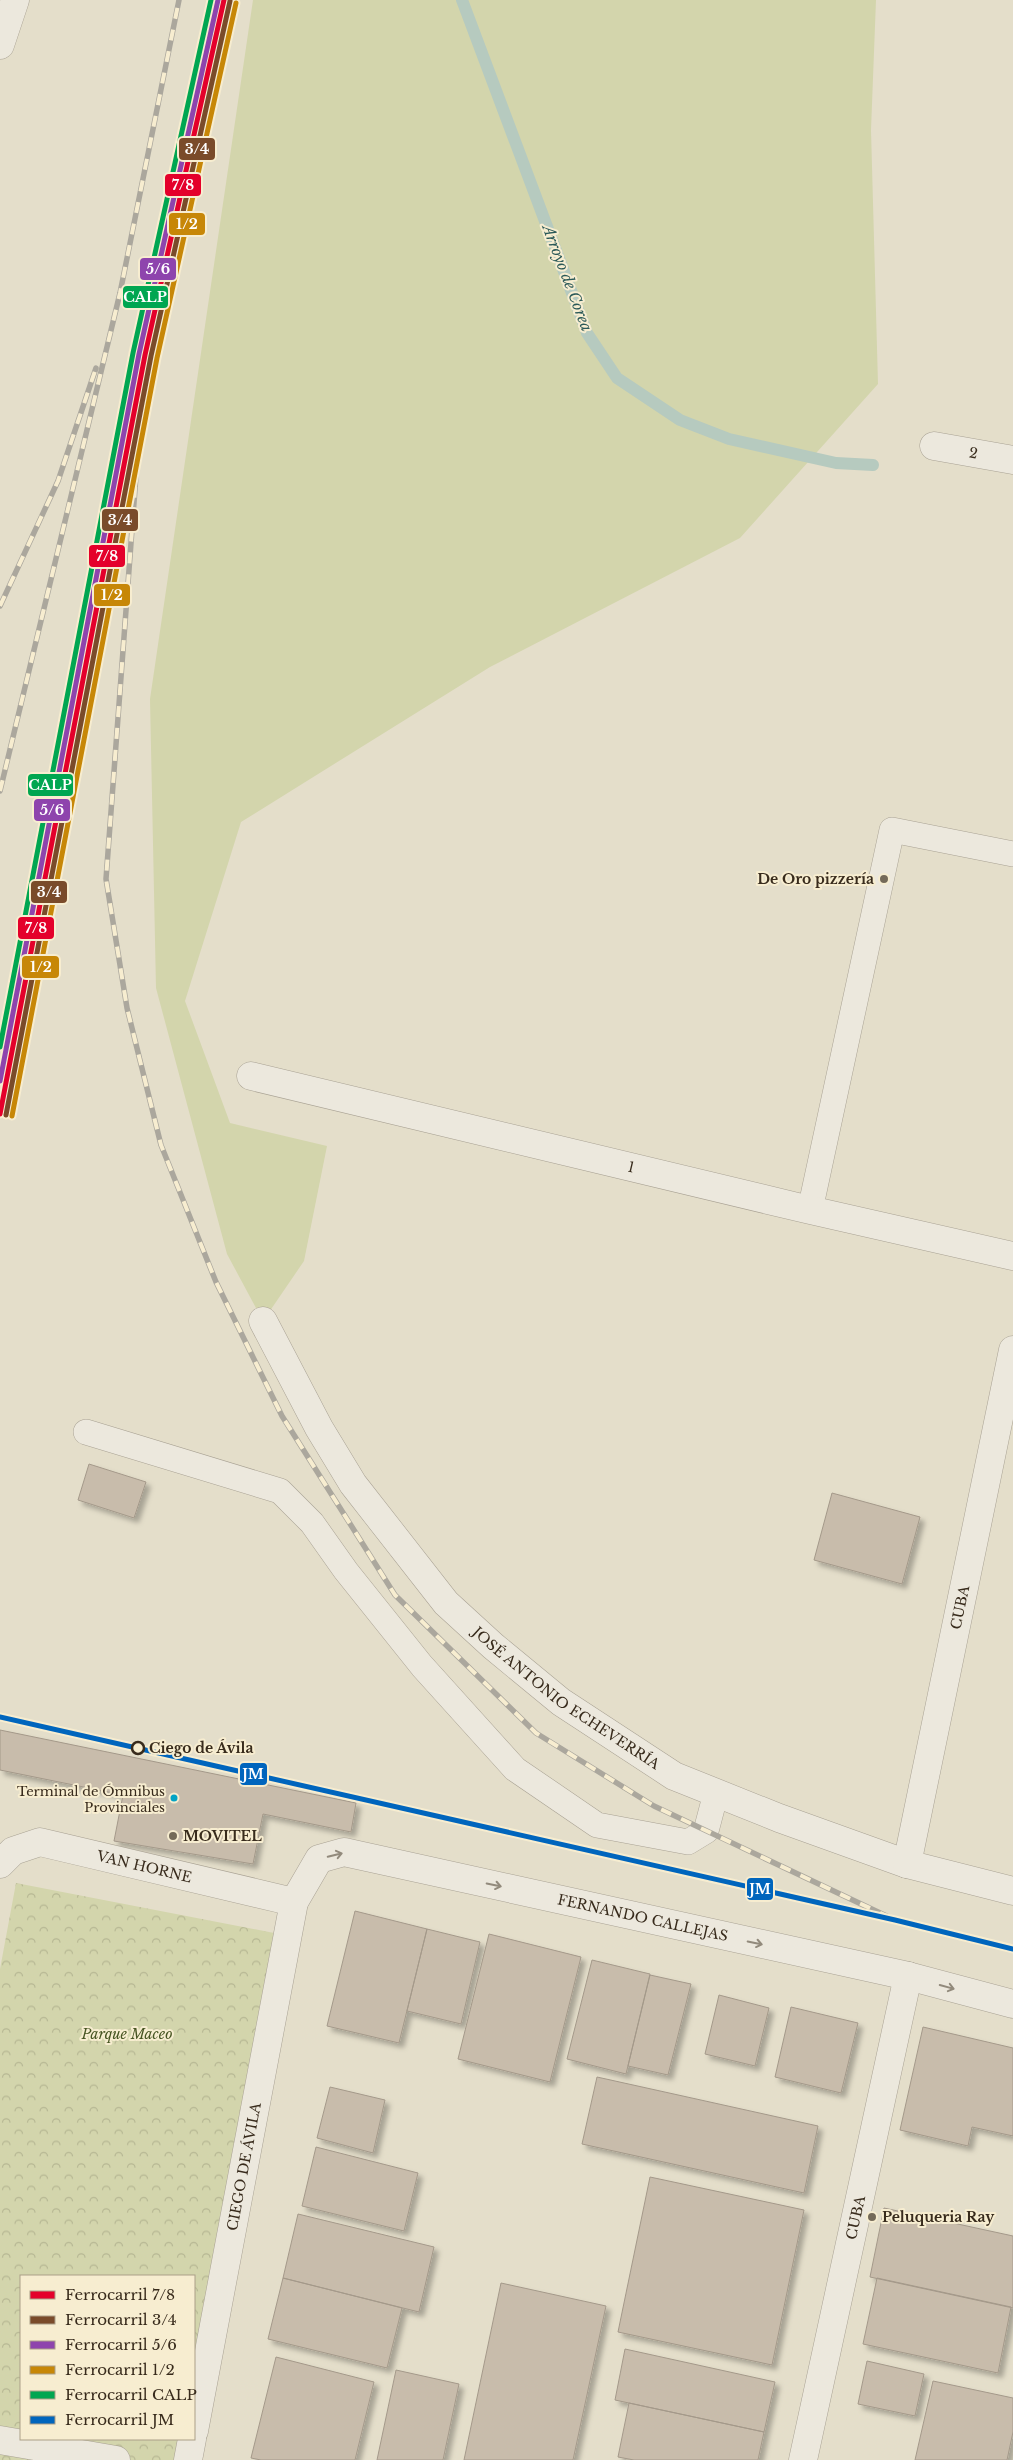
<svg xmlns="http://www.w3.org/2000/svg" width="1013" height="2460" font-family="'Libre Baskerville',serif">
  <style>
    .grass { fill: #d3d5ac }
    .forest { fill: url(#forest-crowns) }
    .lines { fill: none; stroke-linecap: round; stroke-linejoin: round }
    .stream { stroke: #b6cabf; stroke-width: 12 }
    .building { fill: #c8bcab; stroke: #a4998a; filter: url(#shadow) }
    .service-casing { stroke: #a9a294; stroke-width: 26 }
    .minor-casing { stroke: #a9a294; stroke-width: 29 }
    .tertiary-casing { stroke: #a9a294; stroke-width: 29 }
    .service { stroke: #ece8dd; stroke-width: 25 }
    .minor { stroke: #ece8dd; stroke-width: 28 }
    .tertiary { stroke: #ece8dd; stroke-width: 28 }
    .rail-casing { stroke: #aba79d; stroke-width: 5.5 }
    .rail { stroke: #f7edd0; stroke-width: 4; stroke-dasharray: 11; stroke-linecap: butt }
    .rail-1-casing { stroke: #f7edd0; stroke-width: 9 }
    .rail-2-casing { stroke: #f7edd0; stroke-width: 9 }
    .rail-3-casing { stroke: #f7edd0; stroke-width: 9 }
    .rail-4-casing { stroke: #f7edd0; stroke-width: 9 }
    .rail-5-casing { stroke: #f7edd0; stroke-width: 9 }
    .rail-6-casing { stroke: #f7edd0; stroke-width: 9 }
    .rail-1 { stroke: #e4002b; stroke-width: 5 }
    .rail-2 { stroke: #7a4b2a; stroke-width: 5 }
    .rail-3 { stroke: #8e44ad; stroke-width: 5 }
    .rail-4 { stroke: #c78707; stroke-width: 5 }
    .rail-5 { stroke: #00a651; stroke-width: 5 }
    .rail-6 { stroke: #0065bd; stroke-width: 5 }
    .oneway { stroke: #928a7c }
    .poi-dot { fill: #746a59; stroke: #f7edd0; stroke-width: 2 }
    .stop-dot { fill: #f7edd0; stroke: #382b1c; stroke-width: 2.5 }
    .bus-dot { fill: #03a3c5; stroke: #f7edd0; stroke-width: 2 }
    .labels { text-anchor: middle; stroke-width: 4; stroke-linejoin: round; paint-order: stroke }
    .bus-label { font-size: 13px; fill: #382b1c; stroke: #f7edd0; text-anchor: end }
    .street-label { font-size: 14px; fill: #382b1c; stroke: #f7edd0 }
    .poi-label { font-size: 14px; font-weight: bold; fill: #382b1c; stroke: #f7edd0; text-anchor: start }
    .stop-label { font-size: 14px; font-weight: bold; fill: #382b1c; stroke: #f7edd0; text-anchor: start }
    .park-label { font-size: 14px; font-style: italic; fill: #475522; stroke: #f7edd0 }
    .water-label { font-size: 15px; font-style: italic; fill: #2b5958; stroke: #f7edd0 }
    .line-badge { stroke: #f7edd0; stroke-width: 2 }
    .badge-label { font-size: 14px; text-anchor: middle; font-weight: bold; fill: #fff }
  </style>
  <defs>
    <pattern id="forest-crowns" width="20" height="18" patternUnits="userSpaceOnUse" patternTransform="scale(1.25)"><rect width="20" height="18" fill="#d3d5ac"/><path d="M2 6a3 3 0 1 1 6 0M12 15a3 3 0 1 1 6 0" fill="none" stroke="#b6b793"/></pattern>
    <filter id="shadow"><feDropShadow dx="4.5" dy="4.5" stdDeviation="2.5" flood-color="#0004"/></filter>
  </defs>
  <rect width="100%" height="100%" fill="#e4deca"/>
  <path class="grass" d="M 253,0 L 876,0 L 871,130 L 878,384 L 740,538 L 490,667 L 241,822 L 185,1001 L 230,1123 L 327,1146 L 304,1261 L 263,1321 L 227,1254 L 156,988 L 150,699 Z"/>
  <path class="forest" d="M 16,1883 L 274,1933 L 194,2357 L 194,2276 L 21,2276 L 21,2439 L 178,2439 L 174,2460 L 0,2460 L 0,1969 Z"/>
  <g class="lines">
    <path class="stream" d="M 462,0 L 587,333 L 617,378 L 680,420 L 729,439 L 836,463 L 873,465"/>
  </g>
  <path class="building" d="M 89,1464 L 146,1482 L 134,1518 L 78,1500 Z
    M 832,1493 L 920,1517 L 902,1584 L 814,1560 Z
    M 0,1730 L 356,1803 L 351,1832 L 263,1814 L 253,1864 L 114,1841 L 123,1795 L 0,1770 Z
    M 355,1911 L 427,1929 L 399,2043 L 327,2026 Z
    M 427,1929 L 480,1942 L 461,2024 L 407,2011 Z
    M 489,1934 L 581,1957 L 550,2082 L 458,2059 Z
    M 592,1960 L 650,1974 L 626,2074 L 567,2059 Z
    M 650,1975 L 691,1984 L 668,2075 L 628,2066 Z
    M 719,1995 L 769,2008 L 755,2066 L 705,2054 Z
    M 791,2007 L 858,2023 L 841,2093 L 775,2077 Z
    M 923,2027 L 1013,2048 L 1013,2136 L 972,2127 L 968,2146 L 900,2130 Z
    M 597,2077 L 818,2126 L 804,2193 L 582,2144 Z
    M 330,2087 L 385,2100 L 373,2153 L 317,2138 Z
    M 316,2147 L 418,2173 L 404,2231 L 302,2206 Z
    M 650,2177 L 804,2210 L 772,2365 L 618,2332 Z
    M 884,2208 L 1013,2236 L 1013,2308 L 870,2277 Z
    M 298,2214 L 434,2247 L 419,2312 L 283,2278 Z
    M 283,2278 L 402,2308 L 387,2368 L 268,2339 Z
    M 877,2278 L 1011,2307 L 998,2373 L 863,2344 Z
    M 501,2283 L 606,2306 L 573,2460 L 464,2460 Z
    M 625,2349 L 775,2382 L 764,2432 L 615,2400 Z
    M 276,2357 L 374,2382 L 355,2460 L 261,2460 L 251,2458 Z
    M 867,2361 L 924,2374 L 915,2416 L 858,2404 Z
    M 396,2370 L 459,2384 L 443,2460 L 377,2460 Z
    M 933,2381 L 1013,2398 L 1013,2432 L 1007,2460 L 915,2460 Z
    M 629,2403 L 764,2432 L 758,2460 L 634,2460 L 618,2457 Z"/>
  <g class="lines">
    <defs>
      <path id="service" d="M 810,1210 L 892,830 L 1013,854
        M 86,1432 L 280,1491 L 312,1523 L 346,1571 L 422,1666 L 515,1769 L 597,1825 L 688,1842 L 706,1831 L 716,1793"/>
      <g id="minor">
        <path d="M 0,45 L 15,0"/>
        <path id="s1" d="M 934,446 L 1013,460"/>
        <path id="s2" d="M 251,1076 L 810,1210 L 1013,1256"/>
        <path id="s3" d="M 263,1321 L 319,1428 L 353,1484 L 446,1603 L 493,1646 L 561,1702 L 674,1776 L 779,1818 L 907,1864 L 1013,1891"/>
        <path id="s4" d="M 0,1864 L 13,1851 L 40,1842 L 294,1902"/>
        <path id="s5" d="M 907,1864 L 1013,1350"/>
        <path d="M 0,2440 L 116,2460"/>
        <path id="s6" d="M 803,2460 L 908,1976"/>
      </g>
      <g id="tertiary">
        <path id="s7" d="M 194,2431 L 294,1902 L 319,1859 L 344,1852 L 908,1976 L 1013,2004"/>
        <path d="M 188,2460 L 192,2439"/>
      </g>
    </defs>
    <use href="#service" class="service-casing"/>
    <use href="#minor" class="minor-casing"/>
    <use href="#tertiary" class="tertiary-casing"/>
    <use href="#service" class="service"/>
    <use href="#minor" class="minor"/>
    <use href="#tertiary" class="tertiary"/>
    <defs>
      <path id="rail" d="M 145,355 L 106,879 L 127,1008 L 161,1145 L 216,1282 L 282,1416 L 395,1595 L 536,1733 L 654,1806 L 895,1920
        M 0,606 L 58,481 L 96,368
        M 0,791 L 120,293 L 179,0"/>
    </defs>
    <use href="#rail" class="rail-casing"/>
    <use href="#rail" class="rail"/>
    <defs>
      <path id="rail-1" d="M 0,1114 L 145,355 L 224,0"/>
      <path id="rail-2" d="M 6,1115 L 151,356 L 230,1"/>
      <path id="rail-3" d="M 0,1081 L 139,354 L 218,0"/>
      <path id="rail-4" d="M 12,1116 L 157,358 L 236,3"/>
      <path id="rail-5" d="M 0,1047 L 133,353 L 211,0"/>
      <path id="rail-6" d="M 0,1717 L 895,1920 L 1013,1949"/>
    </defs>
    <use href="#rail-1" class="rail-1-casing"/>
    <use href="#rail-2" class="rail-2-casing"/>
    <use href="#rail-3" class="rail-3-casing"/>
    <use href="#rail-4" class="rail-4-casing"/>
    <use href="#rail-5" class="rail-5-casing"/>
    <use href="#rail-6" class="rail-6-casing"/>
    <use href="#rail-1" class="rail-1"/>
    <use href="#rail-2" class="rail-2"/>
    <use href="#rail-3" class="rail-3"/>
    <use href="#rail-4" class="rail-4"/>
    <use href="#rail-5" class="rail-5"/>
    <use href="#rail-6" class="rail-6"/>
  </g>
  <defs><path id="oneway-shaft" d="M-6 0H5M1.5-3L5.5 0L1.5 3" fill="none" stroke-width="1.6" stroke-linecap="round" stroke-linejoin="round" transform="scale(1.25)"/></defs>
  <g class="oneway">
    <use href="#oneway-shaft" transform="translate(335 1855) rotate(-14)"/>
    <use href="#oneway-shaft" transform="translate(494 1885) rotate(12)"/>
    <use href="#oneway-shaft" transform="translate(755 1943) rotate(12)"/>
    <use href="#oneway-shaft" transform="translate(947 1987) rotate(15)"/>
  </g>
  <g class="poi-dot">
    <circle cx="884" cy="879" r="5"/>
    <circle cx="173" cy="1836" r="5"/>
    <circle cx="872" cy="2217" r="5"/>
  </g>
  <circle class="stop-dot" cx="138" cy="1748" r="6"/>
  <circle class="bus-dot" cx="174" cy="1798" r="4.5"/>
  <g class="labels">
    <g class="bus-label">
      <text x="165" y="1796">Terminal de Ómnibus<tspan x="165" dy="16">Provinciales</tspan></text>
    </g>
    <g class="street-label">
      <text dy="5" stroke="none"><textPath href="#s1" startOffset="40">2</textPath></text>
      <text dy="5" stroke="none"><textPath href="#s2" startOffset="391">1</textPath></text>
      <text dy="5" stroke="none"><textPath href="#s5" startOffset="262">CUBA</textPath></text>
      <text dy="5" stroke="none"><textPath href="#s3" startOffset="491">JOSÉ ANTONIO ECHEVERRÍA</textPath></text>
      <text dy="5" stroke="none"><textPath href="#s4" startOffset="154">VAN HORNE</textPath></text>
      <text dy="5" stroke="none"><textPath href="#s7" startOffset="920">FERNANDO CALLEJAS</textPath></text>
      <text dy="5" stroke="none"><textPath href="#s7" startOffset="269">CIEGO DE ÁVILA</textPath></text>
      <text dy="5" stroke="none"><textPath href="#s6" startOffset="248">CUBA</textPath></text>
    </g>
    <g class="poi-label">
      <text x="874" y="884" text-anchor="end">De Oro pizzería</text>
      <text x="183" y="1841">MOVITEL</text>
      <text x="882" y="2222">Peluqueria Ray</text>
    </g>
    <g class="stop-label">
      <text x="149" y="1753">Ciego de Ávila</text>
    </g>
    <g class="park-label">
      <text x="127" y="2039">Parque Maceo</text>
    </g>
    <g class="water-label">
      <text transform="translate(567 278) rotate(69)" y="5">Arroyo de Corea</text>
    </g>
  </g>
  <g class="line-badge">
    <rect x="178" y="137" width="38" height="24" rx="5" fill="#7a4b2a"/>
    <rect x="164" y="173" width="38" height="24" rx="5" fill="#e4002b"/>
    <rect x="168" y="212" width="38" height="24" rx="5" fill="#c78707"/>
    <rect x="139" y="257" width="38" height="24" rx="5" fill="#8e44ad"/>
    <rect x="122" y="285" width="47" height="24" rx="5" fill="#00a651"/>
    <rect x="101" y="508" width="38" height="24" rx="5" fill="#7a4b2a"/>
    <rect x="88" y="544" width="38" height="24" rx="5" fill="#e4002b"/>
    <rect x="93" y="583" width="38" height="24" rx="5" fill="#c78707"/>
    <rect x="27" y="773" width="47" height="24" rx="5" fill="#00a651"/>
    <rect x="33" y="798" width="38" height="24" rx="5" fill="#8e44ad"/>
    <rect x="30" y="880" width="38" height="24" rx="5" fill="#7a4b2a"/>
    <rect x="17" y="916" width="38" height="24" rx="5" fill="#e4002b"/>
    <rect x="21" y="955" width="39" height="24" rx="5" fill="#c78707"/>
    <rect x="239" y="1762" width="29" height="24" rx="5" fill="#0065bd"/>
    <rect x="746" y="1877" width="28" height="24" rx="5" fill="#0065bd"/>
  </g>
  <g class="badge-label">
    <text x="197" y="154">3/4</text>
    <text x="183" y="190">7/8</text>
    <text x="187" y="229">1/2</text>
    <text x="158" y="274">5/6</text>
    <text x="145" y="302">CALP</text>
    <text x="120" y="525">3/4</text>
    <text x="107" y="561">7/8</text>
    <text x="112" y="600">1/2</text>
    <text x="50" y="790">CALP</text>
    <text x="52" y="815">5/6</text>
    <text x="49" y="897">3/4</text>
    <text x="36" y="933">7/8</text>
    <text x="41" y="972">1/2</text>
    <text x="253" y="1779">JM</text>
    <text x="760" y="1894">JM</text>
  </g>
  <rect x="20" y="2275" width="175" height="165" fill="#f7edd0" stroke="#ab9f88"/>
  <rect x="30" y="2291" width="25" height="8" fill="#e4002b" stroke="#ab9f88"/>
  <text x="65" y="2300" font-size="15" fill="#382b1c">Ferrocarril 7/8</text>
  <rect x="30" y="2316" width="25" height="8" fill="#7a4b2a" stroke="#ab9f88"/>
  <text x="65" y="2325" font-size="15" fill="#382b1c">Ferrocarril 3/4</text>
  <rect x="30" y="2341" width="25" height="8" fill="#8e44ad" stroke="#ab9f88"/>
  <text x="65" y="2350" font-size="15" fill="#382b1c">Ferrocarril 5/6</text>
  <rect x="30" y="2366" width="25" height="8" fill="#c78707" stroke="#ab9f88"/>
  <text x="65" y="2375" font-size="15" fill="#382b1c">Ferrocarril 1/2</text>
  <rect x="30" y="2391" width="25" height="8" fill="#00a651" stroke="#ab9f88"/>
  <text x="65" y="2400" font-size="15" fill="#382b1c">Ferrocarril CALP</text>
  <rect x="30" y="2416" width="25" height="8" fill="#0065bd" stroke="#ab9f88"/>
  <text x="65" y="2425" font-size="15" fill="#382b1c">Ferrocarril JM</text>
</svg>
